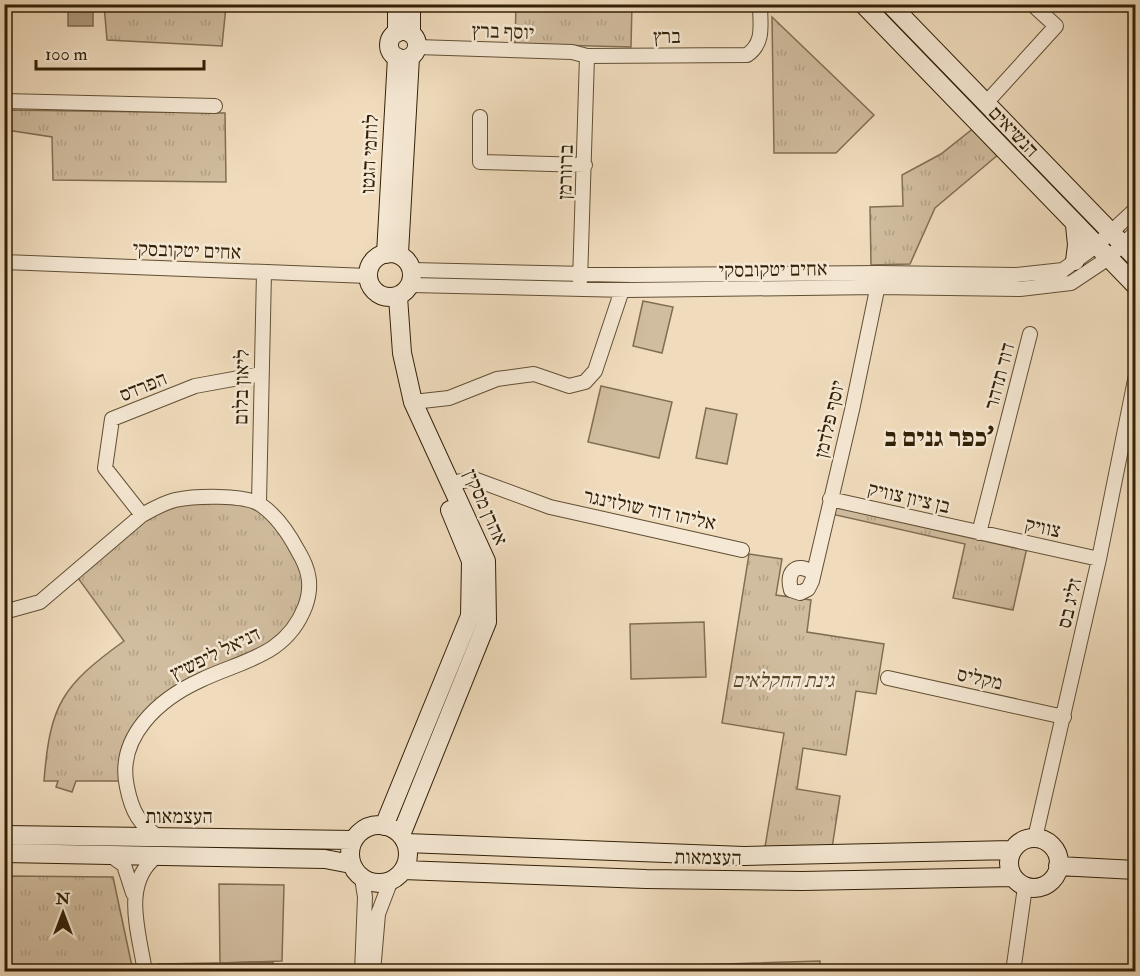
<svg xmlns="http://www.w3.org/2000/svg" width="1140" height="976" font-family="'IM FELL Double Pica','Frank Ruhl Libre',serif">
  <style>
    .green { fill: #d0bc9e; stroke: #816e52; stroke-width: 1.5 }
    .park { fill: url(#park-tufts); stroke: #816e52; stroke-width: 1.5 }
    .water { fill: #af9c7f; stroke: #7d6a4f; stroke-width: 1.5 }
    .lines { fill: none; stroke-linecap: round; stroke-linejoin: round }
    .street-casing { stroke: #624f34; stroke-width: 16 }
    .secondary-casing { stroke: #322006; stroke-width: 20 }
    .street { stroke: #f5e8d4; stroke-width: 14 }
    .secondary { stroke: #f5e8d4; stroke-width: 18 }
    .labels { text-anchor: middle; stroke-width: 5; stroke-linejoin: round; paint-order: stroke }
    .street-label { font-size: 20px; fill: #322006; stroke: #f5e8d4 }
    .park-label { font-size: 20px; font-style: italic; fill: #5a472c; stroke: #f5e8d4 }
    .district-label { font-size: 26px; font-weight: bold; fill: #322006; stroke: #f5e8d4 }
  </style>
  <defs>
    <pattern id="park-tufts" width="24" height="20" patternUnits="userSpaceOnUse" patternTransform="scale(1.5)"><rect width="24" height="20" fill="#d0bc9e"/><path d="M3 7l-1-3M5 7V3M7 7l1-3M15 17l-1-3M17 17v-4M19 17l1-3" fill="none" stroke="#b3a187"/></pattern>
  </defs>
  <rect width="100%" height="100%" fill="#f0dcbd"/>
  <filter id="stains"><feTurbulence type="fractalNoise" baseFrequency=".00333" numOctaves="4"/><feColorMatrix values="0 0 0 0 .2 0 0 0 0 .09 0 0 0 0 .02 0 0 0 .5 -.17"/></filter>
  <radialGradient id="worn" r=".72"><stop offset=".6" stop-color="#630" stop-opacity="0"/><stop offset="1" stop-color="#630" stop-opacity=".3"/></radialGradient>
  <path class="green" d="M 643,301 L 673,307 L 662,353 L 633,346 Z
    M 601,386 L 672,402 L 659,458 L 588,442 Z
    M 706,408 L 737,414 L 727,464 L 696,458 Z
    M 704,622 L 706,677 L 631,679 L 630,624 Z
    M 219,884 L 284,885 L 282,961 L 220,963 Z"/>
  <path class="park" d="M 104,5 L 226,6 L 222,46 L 107,40 Z
    M 516,5 L 632,5 L 631,47 L 515,44 Z
    M 772,17 L 874,115 L 836,153 L 774,153 Z
    M 6,110 L 225,113 L 226,182 L 53,180 L 52,137 L 7,130 Z
    M 975,127 L 999,154 L 935,208 L 910,264 L 871,265 L 870,207 L 903,206 L 902,175 L 941,154 Z
    M 238,499 L 275,517 L 311,581 L 283,640 L 201,679 L 139,727 L 126,781 L 76,781 L 72,792 L 56,787 L 58,781 L 44,781 C 50,704 62,686 124,641 L 75,574 L 159,505 Z
    M 830,499 L 1028,543 L 1013,610 L 953,598 L 965,544 L 827,513 Z
    M 749,554 L 782,559 L 776,595 L 811,600 L 807,632 L 884,644 L 876,694 L 856,691 L 846,755 L 803,748 L 797,789 L 840,796 L 832,848 L 765,847 L 784,733 L 722,723 Z
    M 5,876 L 113,877 L 133,971 L 5,971 Z
    M 820,961 L 821,972 L 503,971 Z
    M 273,962 L 274,971 L 159,971 L 158,964 Z"/>
  <path class="water" d="M 68,10 L 93,10 L 93,26 L 68,26 Z"/>
  <g class="lines">
    <defs>
      <path id="street" d="M 417,47 L 572,52 L 587,56 L 747,55 C 765,43 760,24 760,4
        M 4,101 L 215,106
        M 986,103 L 1056,26 L 1032,4
        M 480,117 L 480,162 L 585,165
        M 4,262 L 368,276
        M 412,270 L 632,275 L 879,273 L 1016,275 L 1063,270 L 1097,245 L 1136,209
        M 580,281 L 587,56
        M 411,285 L 627,290 L 879,287 L 1020,289 L 1071,283 L 1107,259 L 1136,232
        M 413,402 L 449,398 L 497,379 L 534,374 L 569,386 L 585,382 L 595,371 L 622,290
        M 451,483 L 474,479 L 550,507 L 742,550
        M 830,499 L 1099,559
        M 259,503 L 264,272
        M 142,515 L 105,468 L 112,419 L 195,386 L 261,374
        M 979,533 L 1030,334
        M 813,573 C 796,561 786,572 791,590 L 800,593 L 808,589 L 812,581 L 852,410 L 879,280
        M 4,612 L 40,602 L 142,515 C 153,509 163,503 175,500 C 194,496 245,494 261,505 C 277,516 289,534 298,551 C 309,569 313,586 305,607 C 286,656 243,660 201,680 C 159,699 116,737 127,787 C 132,812 139,824 160,838
        M 888,678 L 1064,717
        M 1035,838 L 1099,559 L 1136,375
        M 110,855 L 124,865 L 133,893
        M 145,972 C 139,932 121,883 157,856
        M 362,972 L 365,897 L 362,878
        M 373,972 L 378,914 L 391,880
        M 1013,972 L 1025,887"/>
      <path id="secondary" d="M 863,4 L 1136,286
        M 890,4 L 1136,258
        M389 45a14 14 0 1 1 28 0a14 14 0 1 1-28 0Z
        M 397,33 L 397,4
        M 411,34 L 411,4
        M 1075,225 L 1077,245 L 1075,261
        M368 275a22 22 0 1 1 44 0a22 22 0 1 1-44 0Z
        M 399,253 L 410,57
        M 386,254 L 397,57
        M 398,297 L 402,353 L 413,402 L 486,561 L 487,622 L 401,835
        M350 854a29 29 0 1 1 58 0a29 29 0 1 1-58 0Z
        M 384,826 L 470,616 L 471,561 L 450,510
        M 4,835 L 353,840
        M1009 863a25 25 0 1 1 50 0a25 25 0 1 1-50 0Z
        M 406,843 L 744,856 L 1012,850
        M 4,853 L 325,859 L 351,864
        M 1058,866 L 1136,870
        M 403,870 L 646,879 L 802,881 L 1012,877"/>
    </defs>
    <use href="#street" class="street-casing"/>
    <use href="#secondary" class="secondary-casing"/>
    <use href="#street" class="street"/>
    <use href="#secondary" class="secondary"/>
  </g>
  <g class="labels">
    <g class="street-label">
      <text transform="translate(503 31) rotate(2)" y="7">יוסף ברץ</text>
      <text transform="translate(667 36) rotate(-1)" y="7">ברץ</text>
      <text transform="translate(1014 131) rotate(46)" y="7">הנשיאים</text>
      <text transform="translate(369 154) rotate(-87)" y="7">לוחמי הגטו</text>
      <text transform="translate(565 172) rotate(-88)" y="7">ברוורמן</text>
      <text transform="translate(187 250) rotate(2)" y="7">אחים יטקובסקי</text>
      <text transform="translate(773 269) rotate(-1)" y="7">אחים יטקובסקי</text>
      <text transform="translate(999 376) rotate(-75)" y="7">דוד תדהר</text>
      <text transform="translate(143 386) rotate(-22)" y="7">הפרדס</text>
      <text transform="translate(241 387) rotate(-89)" y="7">ליאון בלום</text>
      <text transform="translate(829 419) rotate(-77)" y="7">יוסף פלדמן</text>
      <text transform="translate(909 497) rotate(13)" y="7">בן ציון צוויק</text>
      <text transform="translate(486 507) rotate(66)" y="7">אהרן מסקין</text>
      <text transform="translate(650 509) rotate(12)" y="7">אליהו דוד שולזינגר</text>
      <text transform="translate(1043 527) rotate(12)" y="7">צוויק</text>
      <text transform="translate(1069 603) rotate(-77)" y="7">זליג בס</text>
      <text transform="translate(215 653) rotate(-26)" y="7">דניאל ליפשיץ</text>
      <text transform="translate(980 678) rotate(12)" y="7">מקליס</text>
      <text x="179" y="823">העצמאות</text>
      <text transform="translate(708 857) rotate(1)" y="7">העצמאות</text>
    </g>
    <g class="park-label">
      <text x="783" y="687">גינת החקלאים</text>
    </g>
    <g class="district-label">
      <text x="939" y="446">כפר גנים ב'</text>
    </g>
  </g>
  <rect width="1140" height="976" fill="none" stroke="#f0dcbd" stroke-width="24"/>
  <rect x="6" y="6" width="1128" height="964" fill="none" stroke="#322006" stroke-width="3"/>
  <rect x="12" y="12" width="1116" height="952" fill="none" stroke="#322006" stroke-width="1.5"/>
  <g transform="translate(63 913)" stroke="#f5e8d4" stroke-width="4.5" paint-order="stroke">
  <path d="M0-4.5L10 22L0 15L-10 22Z" fill="#322006"/>
  <text y="-9" font-size="16" font-weight="bold" text-anchor="middle" fill="#322006">N</text>
  </g>
  <path d="M36 60v9h168v-9" fill="none" stroke="#322006" stroke-width="3"/>
  <text x="45" y="60" font-size="18" fill="#322006" stroke="#f5e8d4" stroke-width="4.5" paint-order="stroke">100 m</text>
  <rect width="100%" height="100%" filter="url(#stains)"/>
  <rect width="100%" height="100%" fill="url(#worn)"/>
</svg>
